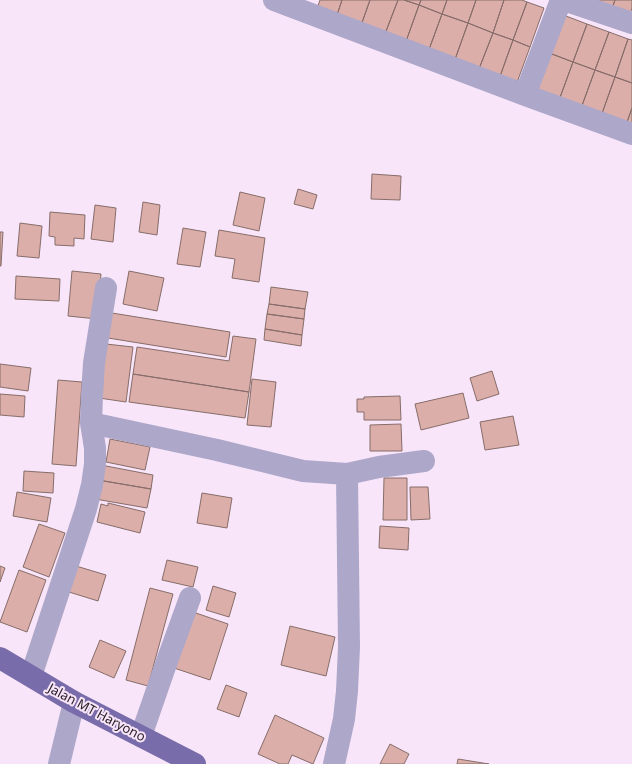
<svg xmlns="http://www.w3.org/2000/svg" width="632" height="764" font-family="'Noto Sans',sans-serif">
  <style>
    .building { fill: #dbaea9; stroke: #876d6a }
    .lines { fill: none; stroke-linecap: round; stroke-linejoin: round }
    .minor { stroke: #ada7ca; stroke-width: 22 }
    .major { stroke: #796caa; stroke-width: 22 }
    .labels { text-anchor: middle; stroke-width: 4; stroke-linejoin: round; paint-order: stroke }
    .street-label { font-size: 13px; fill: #251e25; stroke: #f8e5f9 }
  </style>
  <rect width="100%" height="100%" fill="#f8e5f9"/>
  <path class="building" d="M 320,0 L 342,0 L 335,21 L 315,14 Z
    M 342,0 L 370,0 L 359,31 L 335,21 Z
    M 370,0 L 398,0 L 383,39 L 359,31 Z
    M 398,0 L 404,0 L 419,5 L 404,47 L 383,39 Z
    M 404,0 L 421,0 L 419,5 Z
    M 421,0 L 447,0 L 442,14 L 419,5 Z
    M 447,0 L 476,0 L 468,23 L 442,14 Z
    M 476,0 L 504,0 L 493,33 L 468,23 Z
    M 504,0 L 522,0 L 527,2 L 513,40 L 493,33 Z
    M 592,0 L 615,0 L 611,11 Z
    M 615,0 L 632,0 L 632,8 L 629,17 L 611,11 Z
    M 527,2 L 544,8 L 530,47 L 513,40 Z
    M 419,5 L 442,14 L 427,55 L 404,47 Z
    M 558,13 L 587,24 L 573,62 L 544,51 Z
    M 442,14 L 468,23 L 453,65 L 427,55 Z
    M 468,23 L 493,33 L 477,74 L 453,65 Z
    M 587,24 L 609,32 L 595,70 L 573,62 Z
    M 609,32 L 628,39 L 615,77 L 595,70 Z
    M 493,33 L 513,40 L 498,82 L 477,74 Z
    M 628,39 L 632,40 L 632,83 L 615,77 Z
    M 513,40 L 530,47 L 515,88 L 498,82 Z
    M 544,51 L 573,62 L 558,103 L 529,93 Z
    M 573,62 L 595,70 L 580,111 L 558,103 Z
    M 595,70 L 615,77 L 600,119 L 580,111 Z
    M 615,77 L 632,83 L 632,108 L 625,128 L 600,119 Z
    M 632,108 L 632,131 L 625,128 Z
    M 372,174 L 401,176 L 400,200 L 371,199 Z
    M 298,189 L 317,195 L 313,209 L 294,204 Z
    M 240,192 L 265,198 L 259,231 L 233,225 Z
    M 143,202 L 160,205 L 157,235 L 139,232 Z
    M 95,205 L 116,208 L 113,242 L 91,239 Z
    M 50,212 L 85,215 L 84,239 L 74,238 L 74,246 L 55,245 L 55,237 L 49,236 Z
    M 20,223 L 42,226 L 39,258 L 17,256 Z
    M 183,228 L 206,232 L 200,267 L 177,264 Z
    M 219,230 L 265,238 L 259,282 L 232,278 L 235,259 L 215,256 Z
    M 0,232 L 3,232 L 1,266 L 0,266 Z
    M 72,271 L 101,274 L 97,319 L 68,316 Z
    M 129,271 L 164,278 L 157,311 L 123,304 Z
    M 16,276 L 60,279 L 59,301 L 15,299 Z
    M 271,287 L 308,292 L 305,309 L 269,304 Z
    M 269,304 L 305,309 L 304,319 L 267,314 Z
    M 112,313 L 230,332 L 226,357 L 108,338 Z
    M 267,314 L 304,319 L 302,335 L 265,329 Z
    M 265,329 L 302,335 L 301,346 L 264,340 Z
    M 233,336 L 256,339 L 249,392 L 133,374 L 137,347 L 229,361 Z
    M 106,344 L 133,347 L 126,402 L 99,398 Z
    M 0,364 L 31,368 L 28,391 L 0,387 Z
    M 492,371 L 499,394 L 477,401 L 470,378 Z
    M 133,374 L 249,392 L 245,418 L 129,402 Z
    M 252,379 L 276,382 L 271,427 L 247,425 Z
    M 58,380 L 82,382 L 76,466 L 52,464 Z
    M 463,393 L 469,418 L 421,430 L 415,404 Z
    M 0,394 L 25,396 L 24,417 L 0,415 Z
    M 400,396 L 401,420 L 364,420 L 364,412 L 357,412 L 357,399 L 364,399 L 364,397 Z
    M 513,416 L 519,445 L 485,450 L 480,422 Z
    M 401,424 L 402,451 L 370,451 L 370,425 Z
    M 110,439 L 150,447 L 145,470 L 106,462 Z
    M 101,465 L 153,475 L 151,489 L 98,480 Z
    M 24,471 L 54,473 L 53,493 L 23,491 Z
    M 384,478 L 407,478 L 407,520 L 383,520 Z
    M 98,480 L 151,489 L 147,508 L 95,499 Z
    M 410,487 L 428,487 L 430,519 L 411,520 Z
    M 17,492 L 51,498 L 47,522 L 13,516 Z
    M 202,493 L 232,498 L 227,528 L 197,523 Z
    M 108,503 L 145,512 L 140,533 L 97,522 L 101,504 L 108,506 Z
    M 39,524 L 65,533 L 49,577 L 23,567 Z
    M 380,526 L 409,528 L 408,550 L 379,548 Z
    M 167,560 L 198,567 L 193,587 L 162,580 Z
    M 0,566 L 5,568 L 0,582 Z
    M 76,566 L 106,575 L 98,601 L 69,592 Z
    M 19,570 L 46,580 L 27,632 L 0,622 Z
    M 213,586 L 236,593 L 229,617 L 206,610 Z
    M 150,588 L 173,594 L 148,686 L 126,680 Z
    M 193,612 L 228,624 L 210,680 L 174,668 Z
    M 290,626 L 335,637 L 326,676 L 281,665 Z
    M 100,640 L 126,651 L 114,678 L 89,667 Z
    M 226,685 L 247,693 L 239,717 L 217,709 Z
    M 275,715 L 324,738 L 313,764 L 292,755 L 288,764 L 280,764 L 258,754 Z
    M 390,744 L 409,754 L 404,764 L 380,764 Z
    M 458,759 L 489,764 L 457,764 Z"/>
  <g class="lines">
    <path class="minor" d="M 274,0 L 525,95 L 632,134
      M 564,0 L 632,23
      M 525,95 L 561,0
      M 91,423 L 217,450 L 303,471 L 347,474 L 379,467 L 424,461
      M 31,676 L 86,509 L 92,485 L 95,464 L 95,448 L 91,423 L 92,395 L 94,363 L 106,288
      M 141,736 L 166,664 L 190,598
      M 59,764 L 74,702
      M 334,764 L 344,719 L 347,691 L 349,647 L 347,474"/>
    <path class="major" d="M 0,658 L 74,702 L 195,764"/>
  </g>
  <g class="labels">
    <g class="street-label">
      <text transform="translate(97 712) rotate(28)" y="5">Jalan MT Haryono</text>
    </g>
  </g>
</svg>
